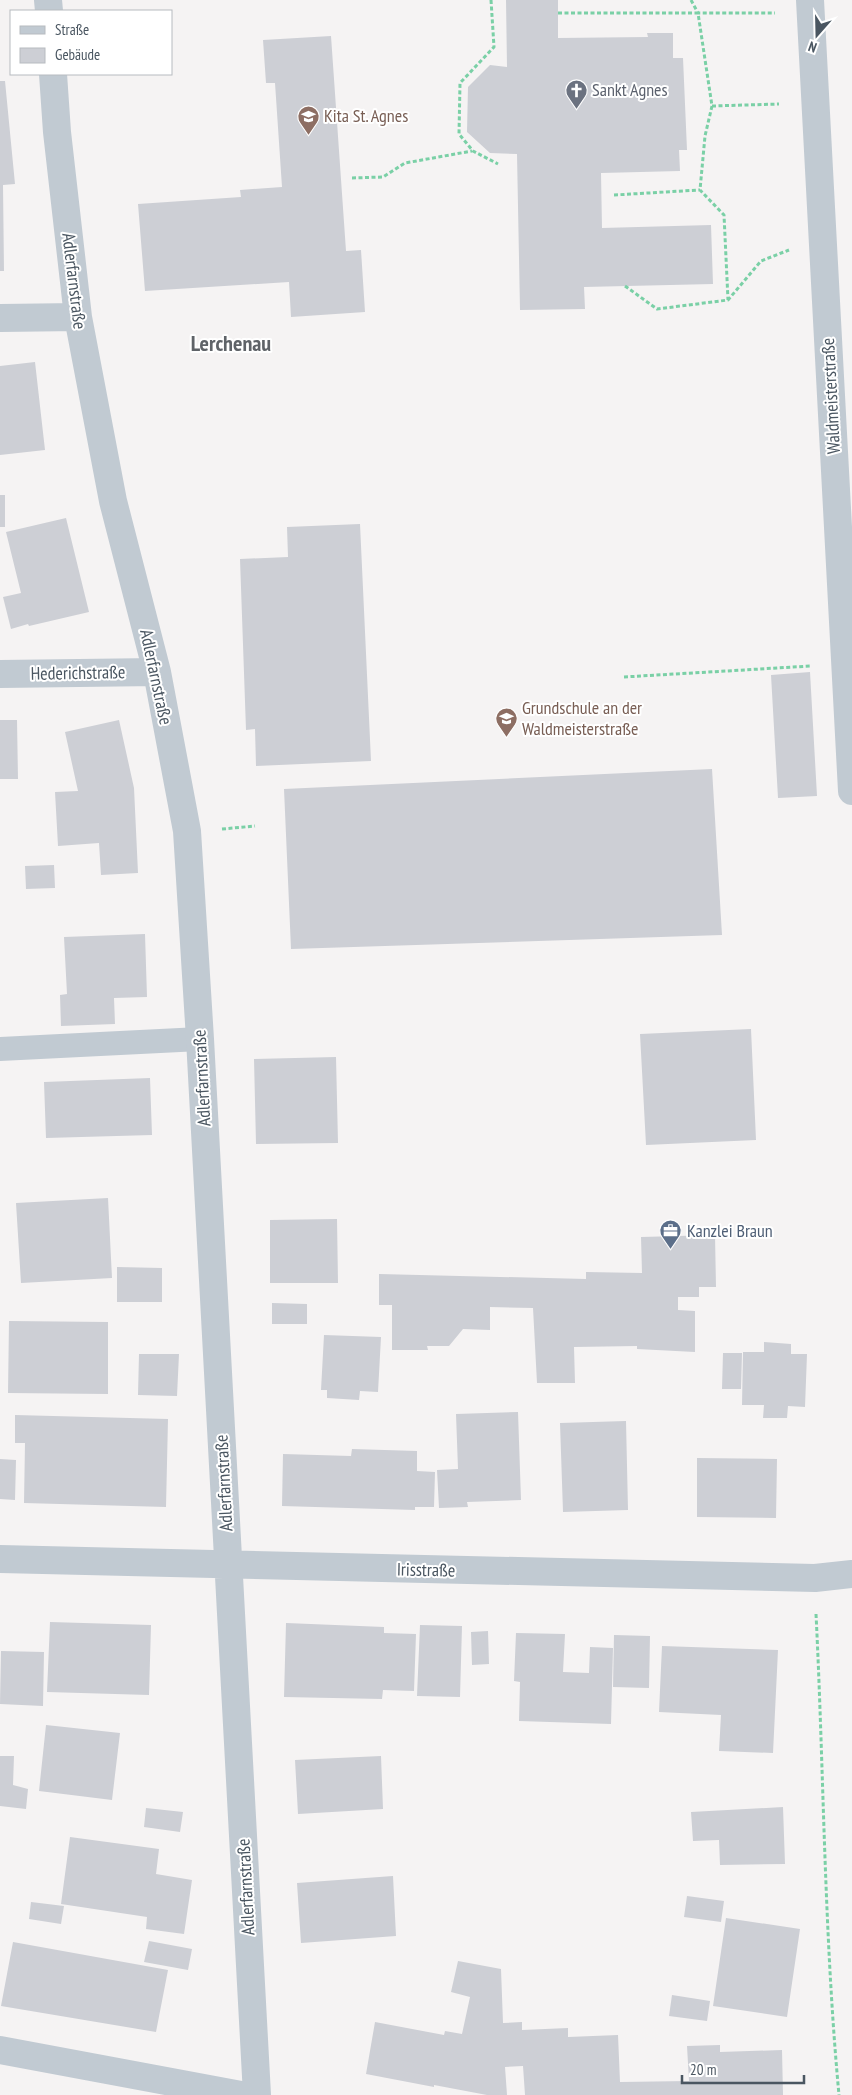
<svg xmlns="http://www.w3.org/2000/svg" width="852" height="2095" font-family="'PT Sans Narrow',sans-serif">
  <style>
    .building { fill: #cdcfd5 }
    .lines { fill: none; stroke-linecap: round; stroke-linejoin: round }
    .path { stroke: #7ad0a6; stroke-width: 3; stroke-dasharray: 4 2.5; stroke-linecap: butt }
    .service { stroke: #c1cad2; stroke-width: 24 }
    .minor { stroke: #c1cad2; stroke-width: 28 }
    .labels { text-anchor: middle; stroke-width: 4; stroke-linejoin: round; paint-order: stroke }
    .worship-label { font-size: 18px; fill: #5b616d; stroke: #fff; text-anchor: start }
    .education-label { font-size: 18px; fill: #785e54; stroke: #fff; text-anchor: start }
    .street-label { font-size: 18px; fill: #4a5661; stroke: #fff }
    .service-label { font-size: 18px; fill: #4e5e75; stroke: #fff; text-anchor: start }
    .district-label { font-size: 22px; font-weight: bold; fill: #5f6368; stroke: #fff }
  </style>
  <rect width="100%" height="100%" fill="#f5f3f3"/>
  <path class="building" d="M 506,0 L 558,0 L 558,38 L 648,37 L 647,33 L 673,33 L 673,58 L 683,58 L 687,150 L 679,150 L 680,171 L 601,173 L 602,228 L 711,225 L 713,284 L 584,287 L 585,309 L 520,310 L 517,154 L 490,153 L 467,132 L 468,87 L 490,65 L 507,67 Z
    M 331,36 L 346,251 L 361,250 L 365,312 L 291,317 L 289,282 L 145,291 L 138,204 L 241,197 L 240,190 L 282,187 L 275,83 L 266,83 L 263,40 Z
    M 0,81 L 5,81 L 15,184 L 3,185 L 4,271 L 0,271 Z
    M 35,362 L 45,450 L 0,455 L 0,366 Z
    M 0,495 L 5,495 L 5,527 L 0,527 Z
    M 66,518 L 89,612 L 29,626 L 28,624 L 11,629 L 3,597 L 21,593 L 6,532 Z
    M 360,524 L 371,761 L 256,766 L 255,729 L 246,730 L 240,559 L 288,557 L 287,527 Z
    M 810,672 L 817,796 L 778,798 L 771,675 Z
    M 0,720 L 17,720 L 18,779 L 0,779 Z
    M 119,720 L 134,788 L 138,873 L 101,875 L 99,843 L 58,846 L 55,792 L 78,791 L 65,732 Z
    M 712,769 L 722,935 L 291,949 L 284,789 Z
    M 54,865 L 55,888 L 26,889 L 25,866 Z
    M 145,934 L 147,997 L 114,998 L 115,1024 L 61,1026 L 60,995 L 67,994 L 64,937 Z
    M 751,1029 L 756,1140 L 646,1145 L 640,1034 Z
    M 336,1057 L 338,1143 L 256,1144 L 254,1059 Z
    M 150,1078 L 152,1135 L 46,1138 L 44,1082 Z
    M 108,1198 L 112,1278 L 21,1283 L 16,1203 Z
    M 337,1219 L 338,1283 L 270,1283 L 270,1220 Z
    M 715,1235 L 716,1287 L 699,1287 L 699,1297 L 678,1297 L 678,1310 L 695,1311 L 695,1352 L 637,1349 L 637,1346 L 574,1347 L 575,1383 L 537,1383 L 533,1308 L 490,1307 L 490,1330 L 463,1329 L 449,1346 L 427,1346 L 428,1350 L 392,1350 L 392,1305 L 379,1305 L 379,1274 L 586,1279 L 586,1272 L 642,1273 L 641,1237 Z
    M 117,1267 L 162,1268 L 162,1302 L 117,1302 Z
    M 272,1303 L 307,1304 L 307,1324 L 272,1324 Z
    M 9,1321 L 108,1322 L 108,1394 L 8,1393 Z
    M 324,1335 L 381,1337 L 378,1392 L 360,1391 L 359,1400 L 327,1398 L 327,1390 L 321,1390 Z
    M 764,1342 L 791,1344 L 791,1354 L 807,1354 L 805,1407 L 788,1406 L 787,1418 L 763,1418 L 764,1405 L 742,1405 L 743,1352 L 764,1352 Z
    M 723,1353 L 742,1353 L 741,1389 L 722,1389 Z
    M 139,1354 L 179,1354 L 177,1396 L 138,1395 Z
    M 518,1412 L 521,1500 L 467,1502 L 468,1507 L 439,1508 L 437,1470 L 458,1469 L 456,1414 Z
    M 15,1415 L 168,1419 L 166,1507 L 24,1503 L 25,1443 L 15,1443 Z
    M 626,1421 L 628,1510 L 563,1512 L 560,1423 Z
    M 352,1449 L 417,1451 L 417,1471 L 435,1472 L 434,1507 L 415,1507 L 415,1510 L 282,1506 L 283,1454 L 351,1456 Z
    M 697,1458 L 777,1459 L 776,1518 L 697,1517 Z
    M 0,1459 L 16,1460 L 15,1500 L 0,1499 Z
    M 50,1622 L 151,1625 L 149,1695 L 47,1692 Z
    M 286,1623 L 384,1627 L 384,1633 L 416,1634 L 414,1691 L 383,1690 L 382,1699 L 284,1697 Z
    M 420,1625 L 462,1626 L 460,1697 L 417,1696 Z
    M 488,1631 L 489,1664 L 472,1665 L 471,1632 Z
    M 516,1633 L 565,1634 L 563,1672 L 589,1673 L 590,1647 L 613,1648 L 611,1724 L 519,1721 L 520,1682 L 514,1681 Z
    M 614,1635 L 650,1636 L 649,1688 L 613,1687 Z
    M 662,1646 L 778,1650 L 773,1753 L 719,1751 L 721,1715 L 659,1712 Z
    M 1,1651 L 44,1652 L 43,1706 L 0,1704 Z
    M 46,1725 L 120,1733 L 112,1800 L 39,1791 Z
    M 0,1756 L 14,1756 L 13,1785 L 28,1789 L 26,1809 L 0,1806 Z
    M 381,1756 L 383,1809 L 298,1814 L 295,1760 Z
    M 783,1807 L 785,1864 L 720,1865 L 719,1840 L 693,1841 L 691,1812 Z
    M 146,1808 L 183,1812 L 180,1832 L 144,1827 Z
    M 70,1837 L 159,1849 L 156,1874 L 192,1880 L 184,1934 L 146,1929 L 147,1917 L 61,1904 Z
    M 393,1876 L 396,1936 L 301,1943 L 297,1883 Z
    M 687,1896 L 724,1901 L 721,1922 L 684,1917 Z
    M 31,1902 L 64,1906 L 61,1924 L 29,1919 Z
    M 726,1918 L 800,1929 L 787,2017 L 713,2006 Z
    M 149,1941 L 192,1949 L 188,1970 L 144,1962 Z
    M 13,1942 L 168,1970 L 156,2032 L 1,2006 Z
    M 458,1961 L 501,1969 L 503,2023 L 522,2022 L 522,2030 L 568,2028 L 568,2037 L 618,2035 L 620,2082 L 689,2081 L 687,2046 L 720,2045 L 720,2052 L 782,2050 L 783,2095 L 525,2095 L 523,2066 L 505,2067 L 507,2095 L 487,2095 L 434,2085 L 434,2087 L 366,2074 L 375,2022 L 444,2035 L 445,2031 L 462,2034 L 470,1997 L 451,1992 Z
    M 672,1995 L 710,2001 L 707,2021 L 669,2016 Z"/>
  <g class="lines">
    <path class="path" d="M 491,0 L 494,47 L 460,83 L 459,134 L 473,151 L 498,164
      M 691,0 L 698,13 L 775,13
      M 558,13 L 698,13 L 712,106 L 705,136 L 700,190 L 724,215 L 728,300
      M 712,106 L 779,104
      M 352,178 L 383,177 L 405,163 L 472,151
      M 614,195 L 700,190
      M 625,286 L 657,309 L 728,300 L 761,261 L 789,250
      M 624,677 L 811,666
      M 222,829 L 255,826
      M 816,1614 C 824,1774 824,1935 839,2095"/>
    <path class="service" d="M 0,1049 L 200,1039"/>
    <path class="minor" d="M 48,0 L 49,11
      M 810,0 L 852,791
      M 53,74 L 57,132 L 78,317 L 113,501 L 157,672 L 187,831 L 200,1039 L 257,2095
      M 0,318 L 78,317
      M 0,674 L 157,672
      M 0,1559 L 815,1578 L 852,1574
      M 0,2050 L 241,2095"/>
  </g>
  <defs>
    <symbol id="church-pin" viewBox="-11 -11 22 30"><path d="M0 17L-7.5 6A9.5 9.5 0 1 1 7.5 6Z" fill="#6b7280" stroke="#fff"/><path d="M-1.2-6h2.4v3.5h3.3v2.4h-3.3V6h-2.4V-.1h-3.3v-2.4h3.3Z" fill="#fff"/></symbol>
    <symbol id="school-pin" viewBox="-11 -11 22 30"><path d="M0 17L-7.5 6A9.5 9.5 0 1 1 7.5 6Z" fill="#8d6e63" stroke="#fff"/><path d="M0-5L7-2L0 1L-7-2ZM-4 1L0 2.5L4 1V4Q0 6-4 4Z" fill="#fff"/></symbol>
    <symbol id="office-pin" viewBox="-11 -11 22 30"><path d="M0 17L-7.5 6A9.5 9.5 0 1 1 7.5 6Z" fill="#5c6f8a" stroke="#fff"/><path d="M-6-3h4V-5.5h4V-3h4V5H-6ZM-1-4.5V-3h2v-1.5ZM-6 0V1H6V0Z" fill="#fff"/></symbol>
  </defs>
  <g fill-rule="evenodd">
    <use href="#church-pin" x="564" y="78" width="25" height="34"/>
    <use href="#school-pin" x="296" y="104" width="25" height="34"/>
    <use href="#school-pin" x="494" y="706" width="25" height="34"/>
    <use href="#office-pin" x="658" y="1218" width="25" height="34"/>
  </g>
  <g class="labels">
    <g class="worship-label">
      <text x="592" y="96">Sankt Agnes</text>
    </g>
    <g class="education-label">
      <text x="324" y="122">Kita St. Agnes</text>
      <text x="522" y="714">Grundschule an der<tspan x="522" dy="21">Waldmeisterstraße</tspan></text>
    </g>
    <g class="street-label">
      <text transform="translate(74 281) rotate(83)" y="6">Adlerfarnstraße</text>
      <text transform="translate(831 396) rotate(-93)" y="6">Waldmeisterstraße</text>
      <text transform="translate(78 673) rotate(-1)" y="6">Hederichstraße</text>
      <text transform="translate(156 677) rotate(78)" y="6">Adlerfarnstraße</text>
      <text transform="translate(202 1078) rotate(-93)" y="6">Adlerfarnstraße</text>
      <text transform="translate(224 1483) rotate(-93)" y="6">Adlerfarnstraße</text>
      <text transform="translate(426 1570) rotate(1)" y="6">Irisstraße</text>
      <text transform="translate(246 1887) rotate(-93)" y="6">Adlerfarnstraße</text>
    </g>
    <g class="service-label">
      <text x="687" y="1237">Kanzlei Braun</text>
    </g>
    <g class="district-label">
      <text x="231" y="351">Lerchenau</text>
    </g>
  </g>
  <rect x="10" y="10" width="162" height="65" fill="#ffffff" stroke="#b7bbc0"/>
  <rect x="20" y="26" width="25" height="8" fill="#c1cad2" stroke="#b7bbc0"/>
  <text x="55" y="35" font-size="15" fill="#4a5661">Straße</text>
  <rect x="20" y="48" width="25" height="15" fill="#cdcfd5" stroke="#b7bbc0"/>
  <text x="55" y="60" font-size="15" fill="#4a5661">Gebäude</text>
  <g transform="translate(817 35) rotate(200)" stroke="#ffffff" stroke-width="4" paint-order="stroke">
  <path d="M0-4L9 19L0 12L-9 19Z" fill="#4a5661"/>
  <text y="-8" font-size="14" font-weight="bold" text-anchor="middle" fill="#4a5661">N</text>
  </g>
  <path d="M682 2075v8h122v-8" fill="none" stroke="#4a5661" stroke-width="2.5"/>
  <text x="690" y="2075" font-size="15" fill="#4a5661" stroke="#ffffff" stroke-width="4" paint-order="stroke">20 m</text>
</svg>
